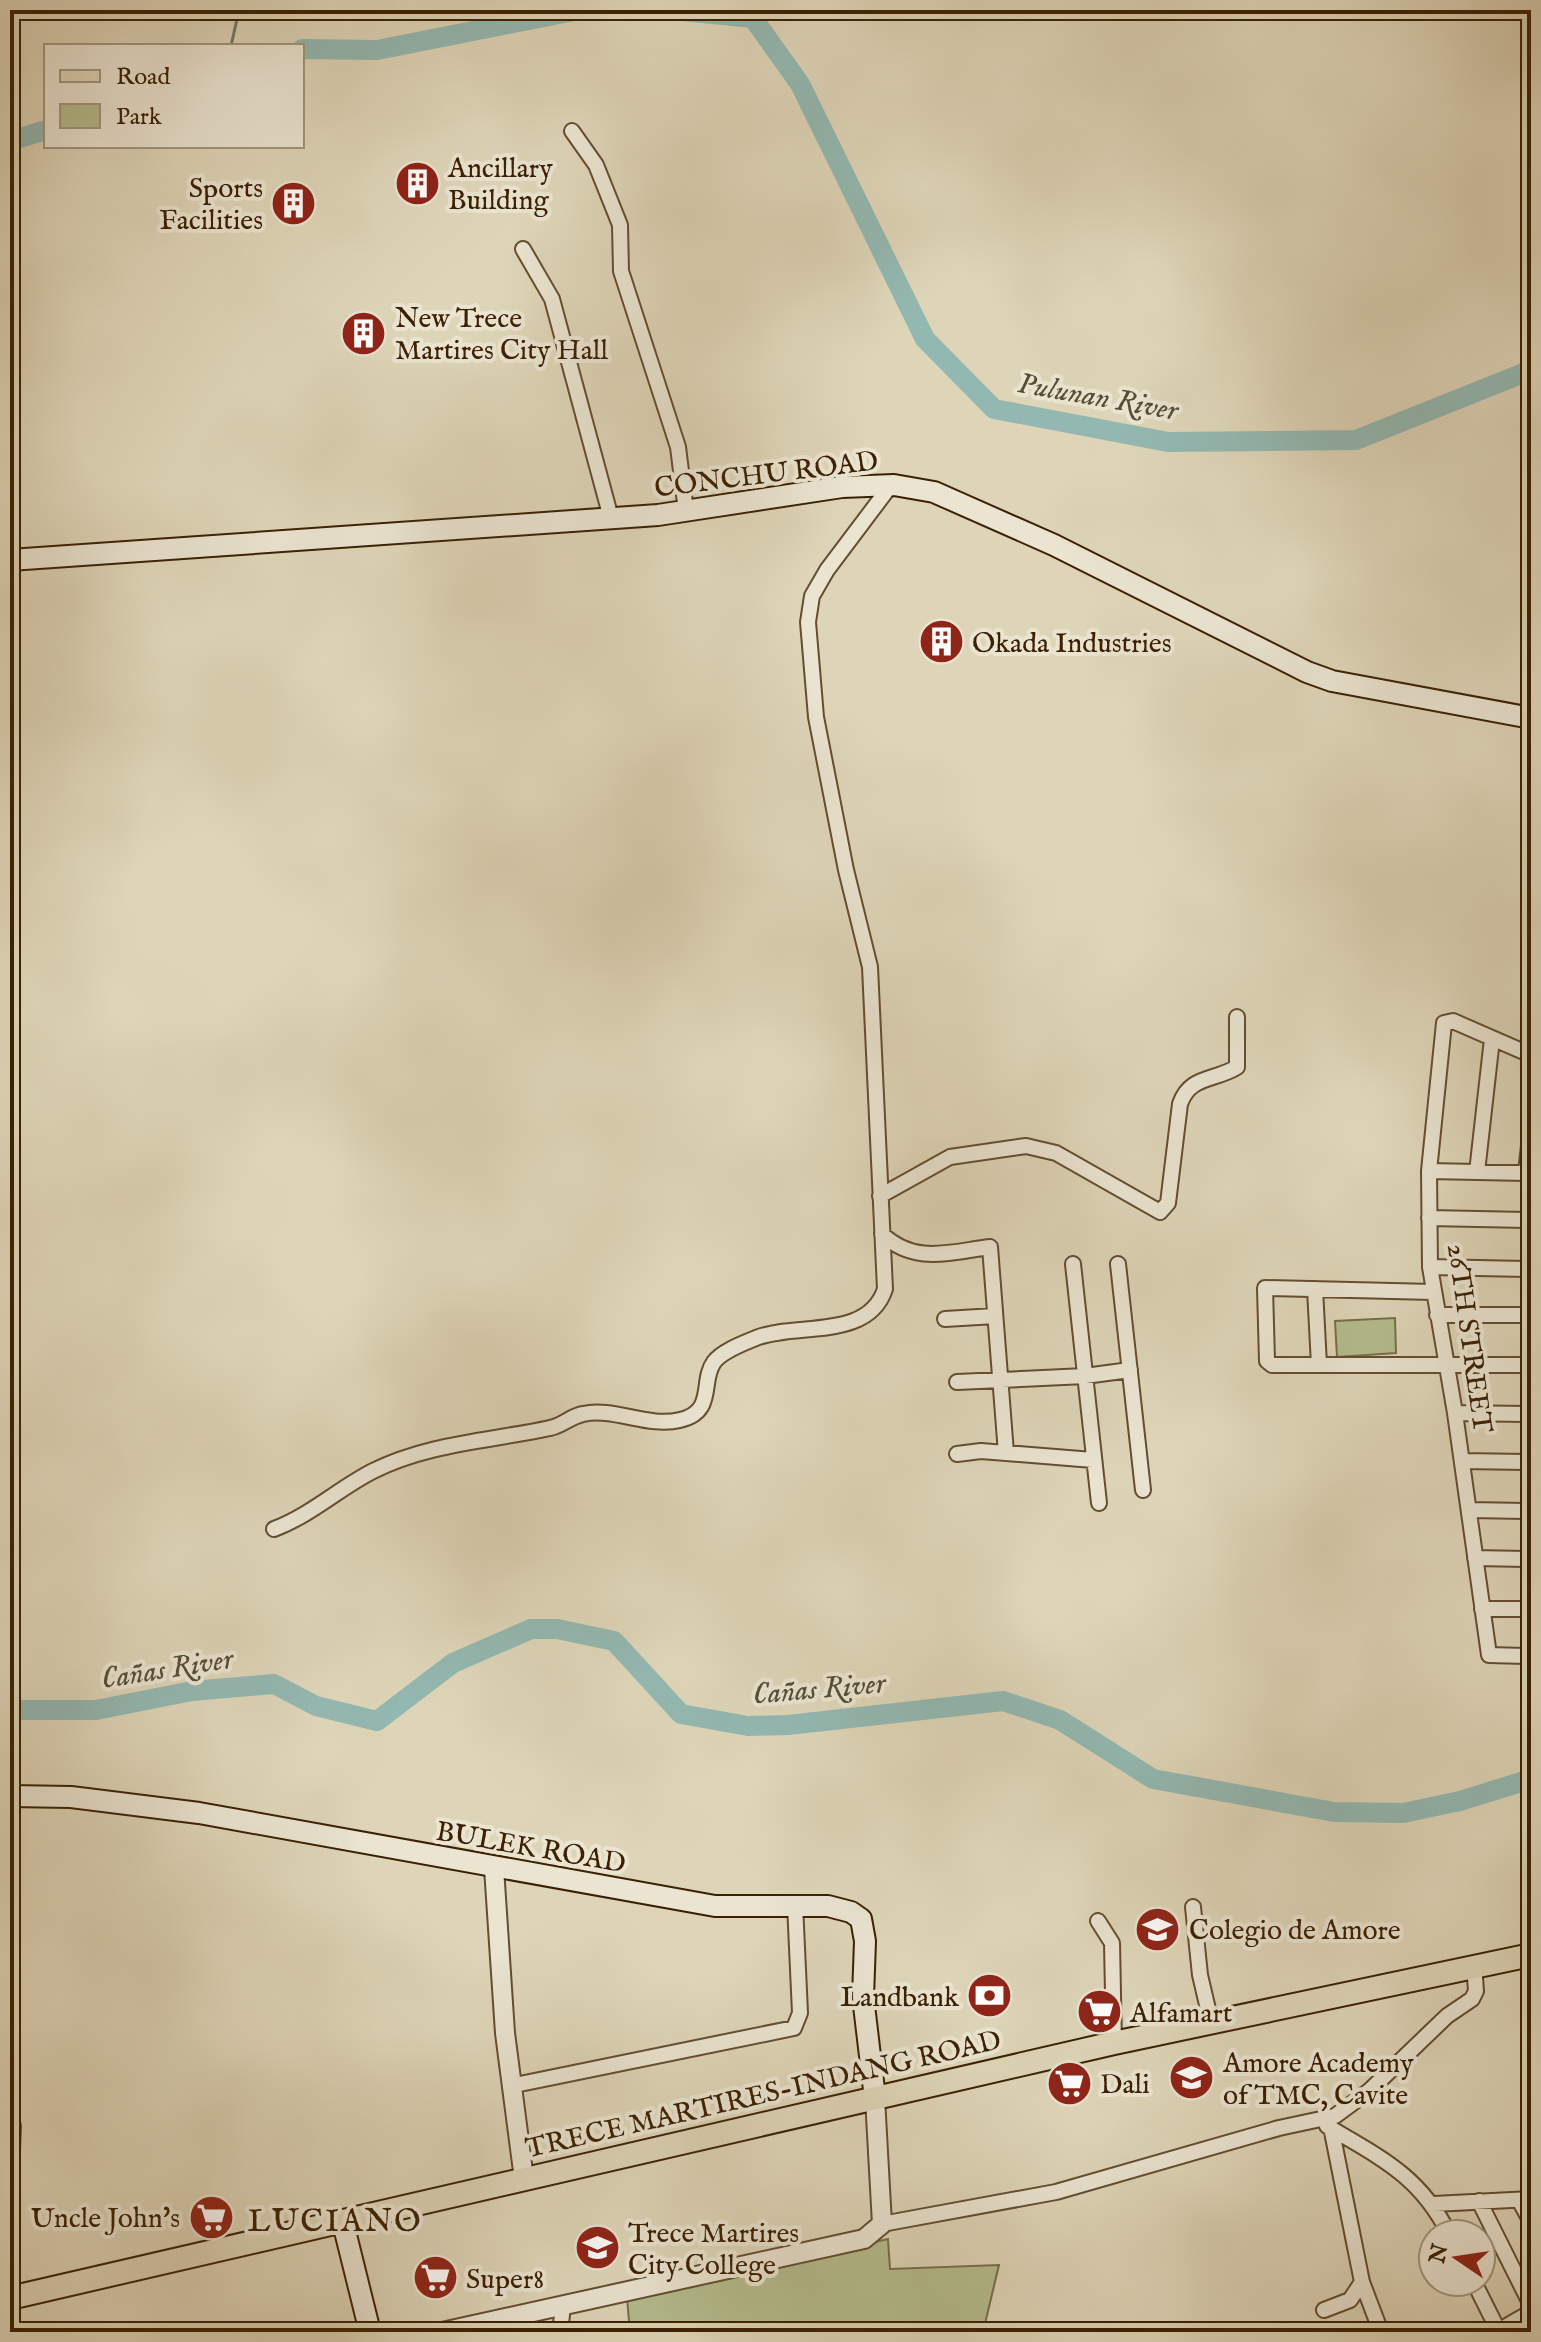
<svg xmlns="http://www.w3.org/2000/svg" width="1541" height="2342" font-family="'IM FELL English',serif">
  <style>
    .green { fill: #b4bc8d; stroke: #786e48; stroke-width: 2 }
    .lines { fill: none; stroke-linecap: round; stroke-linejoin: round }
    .stream { stroke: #707b6b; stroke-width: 3 }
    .river { stroke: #93b8b1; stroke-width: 20 }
    .minor-casing { stroke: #644d30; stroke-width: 18 }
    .tertiary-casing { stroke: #644d30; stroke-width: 22 }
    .secondary-casing { stroke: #3b2002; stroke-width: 24 }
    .primary-casing { stroke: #3b2002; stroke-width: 26 }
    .minor { stroke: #eae4d1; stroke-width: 14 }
    .tertiary { stroke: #eae4d1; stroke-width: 18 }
    .secondary { stroke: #eae4d1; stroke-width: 20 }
    .primary { stroke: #ded5b8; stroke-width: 22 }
    .labels { text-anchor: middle; stroke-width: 8; stroke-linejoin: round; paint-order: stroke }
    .poi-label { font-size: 28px; fill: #3b2002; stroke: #eae4d1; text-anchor: start }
    .street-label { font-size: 28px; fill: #3b2002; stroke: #eae4d1 }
    .water-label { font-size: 30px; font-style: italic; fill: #554e37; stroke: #eae4d1 }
    .quarter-label { font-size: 32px; letter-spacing: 2px; fill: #3b2002; stroke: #eae4d1 }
  </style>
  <rect width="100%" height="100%" fill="#ded5b8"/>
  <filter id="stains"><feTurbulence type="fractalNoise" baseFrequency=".0025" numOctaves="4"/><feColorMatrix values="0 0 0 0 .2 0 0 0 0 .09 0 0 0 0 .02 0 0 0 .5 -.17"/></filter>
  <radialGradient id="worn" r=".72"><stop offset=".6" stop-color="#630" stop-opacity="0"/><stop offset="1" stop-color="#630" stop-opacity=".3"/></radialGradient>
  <path class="green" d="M 1395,1318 L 1396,1353 L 1337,1357 L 1335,1321 Z
    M 888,2239 L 890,2269 L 999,2265 L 983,2332 L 630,2332 L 627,2298 Z"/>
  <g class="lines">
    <path class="stream" d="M 231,46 L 239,10"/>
    <path class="river" d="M 672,10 L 753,18 L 800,84 L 925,339 L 994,409 L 1168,442 L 1356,440 L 1531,370
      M 302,49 L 377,50 L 579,10
      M 10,141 L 46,130
      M 10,1710 L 96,1710 L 192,1691 L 274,1684 L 316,1706 L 377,1721 L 453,1663 L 531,1629 L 557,1629 L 614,1641 L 681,1714 L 748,1726 L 788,1725 L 1003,1701 L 1060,1720 L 1153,1779 L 1334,1812 L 1403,1813 L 1460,1801 L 1531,1779"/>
    <defs>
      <path id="minor" d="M 572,131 L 596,165 L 620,225 L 621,271 L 678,447 L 686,511
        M 523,249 L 552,299 L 611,518
        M 1531,1055 L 1453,1021 L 1444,1023 L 1429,1171 L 1430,1267 L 1455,1413 L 1489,1655 L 1531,1656
        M 1429,1171 L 1531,1173
        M 1477,1172 L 1492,1039
        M 1526,1172 L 1531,1128
        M 880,1196 L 950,1157 L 1026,1146 L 1056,1153 L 1160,1212 L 1168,1203 L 1180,1104 C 1190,1075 1215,1081 1237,1067 L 1237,1017
        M 1429,1218 L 1531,1220
        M 882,1234 C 915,1265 949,1252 990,1247 L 1006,1453
        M 1073,1264 L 1099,1503
        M 1118,1264 L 1143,1490
        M 1430,1267 L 1531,1269
        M 1315,1289 L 1319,1365
        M 1433,1292 L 1265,1288 L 1267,1361 L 1272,1365 L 1531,1365
        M 1437,1315 L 1531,1315
        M 945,1319 L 995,1316
        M 957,1382 L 1085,1376 L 1130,1370
        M 1455,1413 L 1531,1414
        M 957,1454 L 981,1451 L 1093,1460
        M 1462,1461 L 1531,1462
        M 1469,1510 L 1531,1511
        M 274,1529 C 311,1515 338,1489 373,1471 C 429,1443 490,1441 550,1428 C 562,1426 571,1416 583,1414 C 614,1407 648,1428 680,1420 C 716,1412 700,1381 714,1362 C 722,1351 744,1343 756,1338 C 796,1322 868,1341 885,1289 L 870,967 L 846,870 L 816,717 L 808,622 L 812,596 L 827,570 L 891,485
        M 1475,1558 L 1531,1559
        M 1482,1609 L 1531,1609
        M 1193,1907 L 1200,1975 L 1211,2022
        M 1098,1921 L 1112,1943 L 1114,2043
        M 510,2086 L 794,2028 L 800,2013 L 795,1904
        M 10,2121 L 13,2126 L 10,2199
        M 1327,2126 C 1381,2158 1420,2176 1449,2234
        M 1331,2127 L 1362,2282 L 1381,2332
        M 1519,2200 L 1531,2222
        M 1479,2201 L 1531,2305
        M 1434,2204 L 1531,2199
        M 882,2224 L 1056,2192 L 1279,2128 L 1335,2116 L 1369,2091 L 1447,2016 L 1472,1999 L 1476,1991 L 1474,1965
        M 1474,2282 L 1499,2332
        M 1324,2310 L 1350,2300 L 1362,2282
        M 1498,2331 L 1531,2312
        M 560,2332 L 563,2306"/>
      <path id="tertiary" d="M 494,1868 L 505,2033 L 524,2179
        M 442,2332 L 864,2239 L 882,2224 L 875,2098"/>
      <path id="secondary" d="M 10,560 L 658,515 L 842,487 L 894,485 L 934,492 L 1054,545 L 1307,672 L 1332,681 L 1531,718
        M 10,1796 L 71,1797 L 199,1813 L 715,1906 L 828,1906 L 851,1912 L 861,1919 L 865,1941 L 863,1997 L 875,2098
        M 343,2223 L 370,2332"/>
      <path id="primary" d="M 10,2298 L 1114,2043 L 1531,1955"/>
    </defs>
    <use href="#minor" class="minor-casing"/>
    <use href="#tertiary" class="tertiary-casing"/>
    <use href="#secondary" class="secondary-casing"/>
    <use href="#primary" class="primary-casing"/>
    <use href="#minor" class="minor"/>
    <use href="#tertiary" class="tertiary"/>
    <use href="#secondary" class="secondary"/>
    <use href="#primary" class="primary"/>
  </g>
  <defs>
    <symbol id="building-disc" viewBox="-11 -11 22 22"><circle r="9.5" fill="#8f2418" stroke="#eae4d1"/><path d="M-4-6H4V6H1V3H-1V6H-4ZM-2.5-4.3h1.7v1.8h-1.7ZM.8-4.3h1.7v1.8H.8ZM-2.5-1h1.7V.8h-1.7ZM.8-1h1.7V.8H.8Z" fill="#fff"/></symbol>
    <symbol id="university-disc" viewBox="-11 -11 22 22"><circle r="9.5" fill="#8f2418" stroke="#eae4d1"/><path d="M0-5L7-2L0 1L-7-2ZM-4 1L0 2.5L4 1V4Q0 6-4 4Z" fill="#fff"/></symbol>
    <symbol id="bank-disc" viewBox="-11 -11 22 22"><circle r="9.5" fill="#8f2418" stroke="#eae4d1"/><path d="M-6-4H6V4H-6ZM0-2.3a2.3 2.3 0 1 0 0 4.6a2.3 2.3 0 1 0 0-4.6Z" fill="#fff"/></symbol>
    <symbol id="supermarket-disc" viewBox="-11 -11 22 22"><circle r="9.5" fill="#8f2418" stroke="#eae4d1"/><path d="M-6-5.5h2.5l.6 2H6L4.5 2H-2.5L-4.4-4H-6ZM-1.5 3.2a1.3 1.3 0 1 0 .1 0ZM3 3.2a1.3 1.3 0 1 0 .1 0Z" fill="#fff"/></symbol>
    <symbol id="school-disc" viewBox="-11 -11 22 22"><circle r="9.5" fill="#8f2418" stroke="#eae4d1"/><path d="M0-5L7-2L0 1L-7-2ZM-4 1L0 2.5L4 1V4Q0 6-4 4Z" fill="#fff"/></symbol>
  </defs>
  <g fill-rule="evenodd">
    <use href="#building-disc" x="392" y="158" width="51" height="51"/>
    <use href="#building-disc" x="268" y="178" width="51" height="51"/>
    <use href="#building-disc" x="338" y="308" width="51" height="51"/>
    <use href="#building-disc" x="916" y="616" width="51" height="51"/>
    <use href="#university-disc" x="1132" y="1904" width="51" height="51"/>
    <use href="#bank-disc" x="964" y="1970" width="51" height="51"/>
    <use href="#supermarket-disc" x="1074" y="1986" width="51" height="51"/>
    <use href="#school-disc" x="1166" y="2052" width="51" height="51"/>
    <use href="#supermarket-disc" x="1044" y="2058" width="51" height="51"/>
    <use href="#supermarket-disc" x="186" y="2192" width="51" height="51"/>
    <use href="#university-disc" x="572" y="2222" width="51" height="51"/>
    <use href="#supermarket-disc" x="410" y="2252" width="51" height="51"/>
  </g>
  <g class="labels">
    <g class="poi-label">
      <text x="448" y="177">Ancillary<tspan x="448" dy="32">Building</tspan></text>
      <text x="263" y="197" text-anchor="end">Sports<tspan x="263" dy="32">Facilities</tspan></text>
      <text x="395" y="327">New Trece<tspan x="395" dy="32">Martires City Hall</tspan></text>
      <text x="972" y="652">Okada Industries</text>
      <text x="1189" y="1939">Colegio de Amore</text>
      <text x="959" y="2006" text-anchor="end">Landbank</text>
      <text x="1130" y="2022">Alfamart</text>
      <text x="1223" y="2072">Amore Academy<tspan x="1223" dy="32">of TMC, Cavite</tspan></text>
      <text x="1100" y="2093">Dali</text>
      <text x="180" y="2227" text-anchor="end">Uncle John's</text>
      <text x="628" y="2242">Trece Martires<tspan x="628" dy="32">City College</tspan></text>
      <text x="466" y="2288">Super8</text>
    </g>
    <g class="street-label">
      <text transform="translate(766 473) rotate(-7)" y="10">CONCHU ROAD</text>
      <text transform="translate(1471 1338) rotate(82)" y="10">26TH STREET</text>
      <text transform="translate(531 1846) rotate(10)" y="10">BULEK ROAD</text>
      <text transform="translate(763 2093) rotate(-13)" y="10">TRECE MARTIRES-INDANG ROAD</text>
    </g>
    <g class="water-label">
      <text transform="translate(1098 396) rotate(10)" y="10">Pulunan River</text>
      <text transform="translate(167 1668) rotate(-9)" y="10">Cañas River</text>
      <text transform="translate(819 1688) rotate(-5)" y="10">Cañas River</text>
    </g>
    <g class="quarter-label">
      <text x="335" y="2231">LUCIANO</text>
    </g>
  </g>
  <rect width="1541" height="2342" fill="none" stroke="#ded5b8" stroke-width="40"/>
  <rect x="12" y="12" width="1517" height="2318" fill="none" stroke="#3b2002" stroke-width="4"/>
  <rect x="20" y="20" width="1501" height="2302" fill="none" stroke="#3b2002" stroke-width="2"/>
  <rect x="44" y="44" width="260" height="104" fill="#eae4d1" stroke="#a4967e" stroke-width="2"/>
  <rect x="60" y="70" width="40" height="12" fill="#ded5b8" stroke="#a4967e" stroke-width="2"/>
  <text x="116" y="84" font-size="24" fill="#3b2002">Road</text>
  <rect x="60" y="104" width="40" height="24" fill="#b4bc8d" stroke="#a4967e" stroke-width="2"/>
  <text x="116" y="124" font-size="24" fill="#3b2002">Park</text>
  <g transform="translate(1457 2258) rotate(283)"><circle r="38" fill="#eae4d1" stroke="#a4967e" stroke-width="2"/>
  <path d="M0-6L14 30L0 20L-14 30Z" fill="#8f2418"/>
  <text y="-12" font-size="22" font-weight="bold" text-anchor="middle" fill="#3b2002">N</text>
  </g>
  <rect width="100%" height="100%" filter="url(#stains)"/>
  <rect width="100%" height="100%" fill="url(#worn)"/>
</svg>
